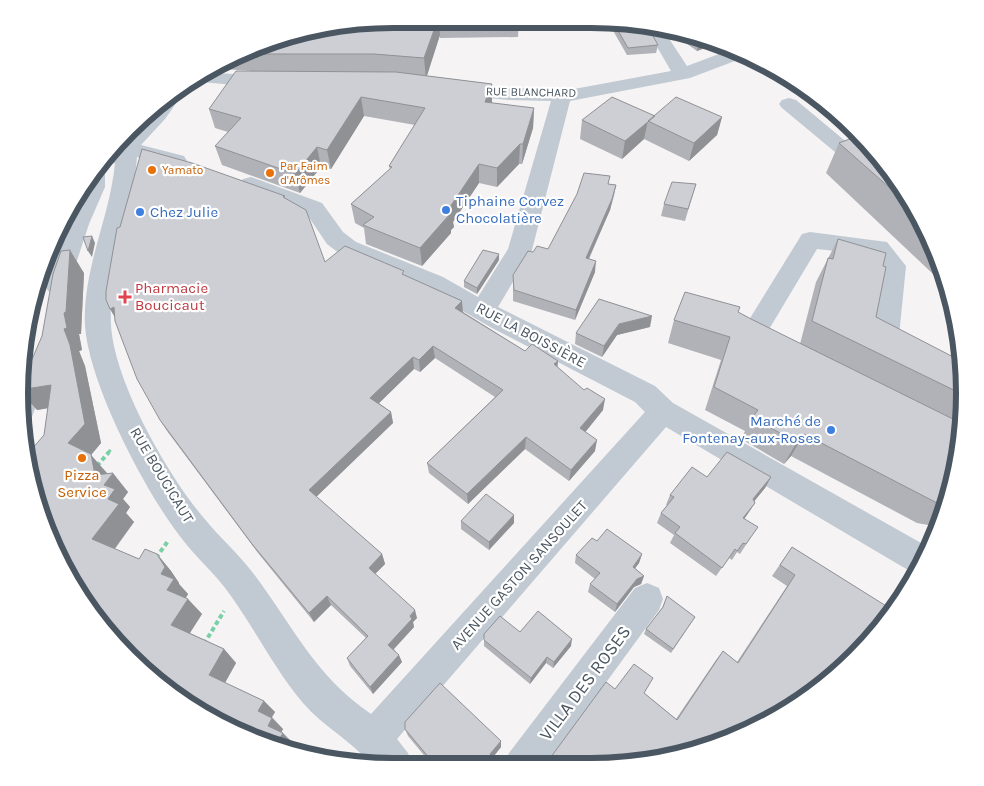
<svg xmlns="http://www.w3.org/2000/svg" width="984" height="786" font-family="Karla,sans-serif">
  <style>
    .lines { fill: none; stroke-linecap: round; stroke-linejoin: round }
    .path-far1 { stroke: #7ad0a6; stroke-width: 3; stroke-dasharray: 4 2.5; stroke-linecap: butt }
    .path { stroke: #7ad0a6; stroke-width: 4; stroke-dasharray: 4.5 3; stroke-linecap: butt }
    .minor { fill: #c1cad2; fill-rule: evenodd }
    .wall { fill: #b0b2b7 }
    .shaded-wall { fill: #909195 }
    .building { fill: #cdcfd5; stroke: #909195 }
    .food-dot { fill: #e8710a; stroke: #fff; stroke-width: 2 }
    .shop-dot { fill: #3f7fe0; stroke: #fff; stroke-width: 2 }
    .health-dot { fill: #e0444e; stroke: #fff; stroke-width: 2 }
    .labels { text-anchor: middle; stroke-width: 4.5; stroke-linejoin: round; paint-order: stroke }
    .far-street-label { font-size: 12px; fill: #4a5661; stroke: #fff }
    .far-food-label { font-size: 12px; fill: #c56008; stroke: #fff; text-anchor: start }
    .shop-label { font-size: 15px; fill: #366cbe; stroke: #fff; text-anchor: start }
    .health-label { font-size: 15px; fill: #be3a42; stroke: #fff; text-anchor: start }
    .street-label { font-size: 15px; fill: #4a5661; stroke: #fff }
    .food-label { font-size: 15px; fill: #c56008; stroke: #fff }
    .near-street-label { font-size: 18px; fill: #4a5661; stroke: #fff }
    .rim { fill: none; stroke: #4a5661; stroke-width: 6 }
  </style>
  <rect width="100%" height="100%" fill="#f5f3f3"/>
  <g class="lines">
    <path class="path-far1" d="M 108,453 L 112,448"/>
    <path class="path" d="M 97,466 L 109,452
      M 156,558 L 168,541
      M 204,644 L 224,611"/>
    <path class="minor" d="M 645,26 L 664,31 L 687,66 L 735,48 L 748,56 L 690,78 L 570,101 L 532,250 L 498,307 L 655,386 L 673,403 L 930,548 L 918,575 L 913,573 L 666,427 L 397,739 L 408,753 L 413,766 L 372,766 C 353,741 323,727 303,703 C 275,670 256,631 231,596 C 216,574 195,557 179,535 C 144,489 89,384 85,326 C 82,270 110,218 115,163 L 104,167 L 100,166 C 115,146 158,99 179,91 L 182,95 L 165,119 L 141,145 L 184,156 L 187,161 L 184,166 L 176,168 L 137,157 C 133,214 108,268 111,325 C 114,381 167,474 203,517 C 219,537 238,553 253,573 C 293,626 314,675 371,714 L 645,412 L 635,402 L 492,328 L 425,289 L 340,254 L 327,244 L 306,213 L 243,189 L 240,184 L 243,179 L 251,177 L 322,203 L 343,232 L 356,242 L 443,277 L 478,297 L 508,249 L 551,101 L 509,100 L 456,95 L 449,93 L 446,89 L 449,85 L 456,83 L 509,88 L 574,89 L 671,71 Z
      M 202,72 L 266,76 L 273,78 L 276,82 L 273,86 L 266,88 L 190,81 Z
      M 789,98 L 796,100 L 903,189 L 924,224 L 912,222 L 841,157 L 782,108 L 779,104 L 782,100 Z
      M 98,168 L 105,174 L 105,187 L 89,224 L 69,285 L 66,291 L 57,294 L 48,291 L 45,285 C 59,244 71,203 98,168 Z
      M 810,232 L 887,242 L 906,266 L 899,336 L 958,365 L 964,365 L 964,387 L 944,383 L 876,348 L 872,341 L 882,267 L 872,255 L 817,249 L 768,331 L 783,339 L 787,346 L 783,353 L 774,356 L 744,342 L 740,335 L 744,328 L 802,234 Z
      M 40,353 L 49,357 L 53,364 L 31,419 L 23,422 C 19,395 17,381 31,357 Z
      M 647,583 L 659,588 L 663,599 L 659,610 L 545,766 L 504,766 L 509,753 L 635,588 Z"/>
  </g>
  <path class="wall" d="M 393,19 L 519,19 L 518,37 L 440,38 L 440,35 L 426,76 L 492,84 L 492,103 L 534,108 L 533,128 L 522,164 L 519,164 L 497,187 L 479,183 L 453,222 L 454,227 L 451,230 L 451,233 L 422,266 L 366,244 L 364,228 L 355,223 L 351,204 L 390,169 L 389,166 L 415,125 L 364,116 L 331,169 L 321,167 L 300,193 L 222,165 L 215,146 L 228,132 L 215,128 L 209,109 L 252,71 L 209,68 L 296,31 Z
    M 607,20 L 616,20 L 658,45 L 656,53 L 627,55 Z
    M 670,32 L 718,43 L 697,51 Z
    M 655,116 L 722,117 L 717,135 L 689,161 L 644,139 L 622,159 L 580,139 L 582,120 Z
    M 839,143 L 888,165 L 927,227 L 950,290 L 826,173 Z
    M 608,184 L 616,185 L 614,196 L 610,210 L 589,259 L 595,272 L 575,320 L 513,301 L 513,275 L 548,249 Z
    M 696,184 L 685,221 L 661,216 L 664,204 Z
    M 285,198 L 325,262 L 405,275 L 525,351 L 558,361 L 557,367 L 603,410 L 585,432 L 595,451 L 569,481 L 525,449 L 468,504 L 429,473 L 427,463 L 495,397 L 435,358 L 420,372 L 414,369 L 379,403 L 391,412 L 393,423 L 316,497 L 382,554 L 385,564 L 375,574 L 417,618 L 413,622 L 414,627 L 394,649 L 402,662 L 373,694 L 350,666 L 347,658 L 366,638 L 331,605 L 314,622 L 258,553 L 167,431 L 160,420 Z
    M 838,239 L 883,266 L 876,317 L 964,368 L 962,442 L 945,513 L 939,527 L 917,523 L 791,456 L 784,464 L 741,439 L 745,431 L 705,410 L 721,360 L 668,343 L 674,320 L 738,312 L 753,320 L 800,344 L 816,282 Z
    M 499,260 L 477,294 L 464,287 L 464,281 Z
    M 84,273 L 81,334 L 79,334 L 82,350 L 79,351 L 85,366 L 101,443 L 91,455 L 107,474 L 128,492 L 123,499 L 130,507 L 126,513 L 134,522 L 115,549 L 139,559 L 157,554 L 171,571 L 179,583 L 179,584 L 188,594 L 186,598 L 202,614 L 190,633 L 224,649 L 236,663 L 225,683 L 264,701 L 275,712 L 272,717 L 283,729 L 281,732 L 293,743 L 291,747 L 227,729 L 165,690 L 101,621 L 98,619 L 57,559 L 44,435 L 48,408 L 37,410 Z
    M 650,327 L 617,335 L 602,357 L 575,344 L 576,333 Z
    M 707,477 L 771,477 L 765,488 L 754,501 L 755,503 L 744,519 L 751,537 L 740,554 L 737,552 L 732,560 L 729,558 L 716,576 L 670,543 L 674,535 L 657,523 L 661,513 L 667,505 L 666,505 L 670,495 Z
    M 514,515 L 514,523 L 489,550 L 461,529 L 461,521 Z
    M 597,541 L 642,554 L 639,563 L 635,568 L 644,576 L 641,584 L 634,587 L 615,612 L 588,592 L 590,584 L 595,579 L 575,563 L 576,555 Z
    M 792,547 L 886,607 L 897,598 L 898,598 L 906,582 L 918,572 L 915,580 L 873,640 L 819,690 L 548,761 L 615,689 L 644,693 L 676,719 L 716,660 L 723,651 L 737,662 L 787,586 L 772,576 Z
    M 667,596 L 695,617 L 671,653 L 644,634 L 646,629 L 662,608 Z
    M 520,632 L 571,646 L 553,668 L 546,663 L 530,684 L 484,646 L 484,634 Z
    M 405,729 L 501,741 L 501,747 L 493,757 L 503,766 L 433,766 L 408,736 Z"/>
  <path class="shaded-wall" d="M 438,19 L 439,19 L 440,35 L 426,79 L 424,58 Z
    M 706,41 L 718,43 L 697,51 L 698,44 Z
    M 492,84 L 492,103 L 485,102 Z
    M 361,97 L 364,116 L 331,169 L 327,150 Z
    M 534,108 L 533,128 L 522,164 L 523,144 Z
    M 722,117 L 717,135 L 689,161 L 694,143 Z
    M 648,121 L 644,139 L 622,159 L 625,141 Z
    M 520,144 L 519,164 L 497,187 L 497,168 Z
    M 317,147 L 321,167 L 300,193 L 295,174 Z
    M 479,164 L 479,183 L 453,222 L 454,227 L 451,230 L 451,233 L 422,266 L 420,248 Z
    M 616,185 L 610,210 L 584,269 L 586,258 Z
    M 92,236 L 95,243 L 92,257 L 88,251 Z
    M 70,250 L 84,273 L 81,334 L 79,334 L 82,350 L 79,351 L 85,366 L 101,443 L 91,455 L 107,473 L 108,480 L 113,473 L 128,492 L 123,499 L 130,507 L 126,513 L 134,522 L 109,556 L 92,539 L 108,499 L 111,494 L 68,443 L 64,329 L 64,313 Z
    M 499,254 L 499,260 L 477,294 L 477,288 Z
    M 596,261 L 595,272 L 575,320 L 576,310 Z
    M 43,268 L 47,274 L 40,296 L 28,356 L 21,373 L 32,296 Z
    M 462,301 L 463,313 L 455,308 Z
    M 114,307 L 117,321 L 110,309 Z
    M 652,316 L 650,327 L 617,335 L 602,357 L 604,346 L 619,324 Z
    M 433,346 L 435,358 L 420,372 L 419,360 Z
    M 413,357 L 414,369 L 373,409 L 370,398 Z
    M 558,361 L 557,372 L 554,364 Z
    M 51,385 L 67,405 L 37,410 L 19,390 Z
    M 605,399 L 603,410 L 579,440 L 580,428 Z
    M 391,412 L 393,423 L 313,500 L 309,490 Z
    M 804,434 L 791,456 L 784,464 L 797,442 Z
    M 526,437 L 525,449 L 468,504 L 467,494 Z
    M 597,440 L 595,451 L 569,481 L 571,470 Z
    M 771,477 L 765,488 L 748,509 L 753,499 Z
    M 755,503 L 749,512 L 738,528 L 743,518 Z
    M 514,515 L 514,523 L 489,550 L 489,542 Z
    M 157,554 L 171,571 L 179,583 L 179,584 L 188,594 L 181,605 L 167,590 L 161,574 Z
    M 382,554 L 385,564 L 372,577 L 369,568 Z
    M 642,554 L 639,563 L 630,575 L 633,567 Z
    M 644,576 L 641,584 L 634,587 L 615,612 L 617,604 L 637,579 Z
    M 327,596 L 331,605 L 314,622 L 309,613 Z
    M 188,599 L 202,614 L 186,639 L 171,625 Z
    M 415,610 L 417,618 L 413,622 L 414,627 L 391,652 L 388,645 L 410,616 Z
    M 572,639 L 571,646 L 553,668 L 554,662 Z
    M 224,649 L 236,663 L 222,688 L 209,675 Z
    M 399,655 L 402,662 L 373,694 L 370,687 Z
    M 547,657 L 546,663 L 530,684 L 531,678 Z
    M 264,701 L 275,712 L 269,722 L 258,711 Z
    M 272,718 L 283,729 L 279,737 L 268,726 Z
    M 283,733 L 293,743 L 289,751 L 278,741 Z
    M 501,741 L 501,747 L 490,761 L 490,754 Z
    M 294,748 L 301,755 L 292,753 Z"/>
  <path class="building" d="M 393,19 L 438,19 L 424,58 L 374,54 L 247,54 L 249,51 L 296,31 Z
    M 612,20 L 616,20 L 648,27 L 658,45 L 628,48 Z
    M 688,36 L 706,41 L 698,44 Z
    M 236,71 L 396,72 L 492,84 L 485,102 L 534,108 L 523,144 L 520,144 L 497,168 L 479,164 L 450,207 L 452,208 L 448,213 L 450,214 L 420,248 L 363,225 L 374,217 L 351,204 L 392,167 L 389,166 L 425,108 L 361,97 L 327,150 L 317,147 L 295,174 L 215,146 L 241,118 L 209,109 Z
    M 612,97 L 655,116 L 625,141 L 582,120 Z
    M 676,97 L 722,117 L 694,143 L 648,121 Z
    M 860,135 L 888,165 L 917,212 L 839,143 Z
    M 142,149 L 192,163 L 285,196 L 283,197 L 306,210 L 325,262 L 345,246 L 404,271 L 402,274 L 462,301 L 455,308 L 525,351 L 532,344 L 558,361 L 554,364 L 584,390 L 587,388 L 605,399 L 580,428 L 597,440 L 571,470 L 526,437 L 467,494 L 427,463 L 503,390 L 433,346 L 419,360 L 413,357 L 370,398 L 391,412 L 309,490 L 382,554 L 369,568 L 415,610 L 410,616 L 412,619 L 388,645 L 399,655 L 370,687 L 347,658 L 368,636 L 327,596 L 309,613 L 252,544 L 160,420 L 137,379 L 115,321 L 114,307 L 110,309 L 106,300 L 106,291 L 117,228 L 120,227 Z
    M 584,173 L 610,176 L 608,184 L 616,185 L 612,199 L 586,258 L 596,261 L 576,310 L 514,290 L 513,275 L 528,251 L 533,252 L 537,246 L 548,249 L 577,194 Z
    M 672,182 L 696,184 L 688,209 L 664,204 Z
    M 92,236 L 88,251 L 83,237 Z
    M 838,239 L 886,253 L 883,266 L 886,267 L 876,317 L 963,362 L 964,368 L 964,395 L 812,321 L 828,258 L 833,259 Z
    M 70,250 L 66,312 L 64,313 L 67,328 L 64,329 L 70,345 L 85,424 L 68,443 L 91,454 L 95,475 L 113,473 L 104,485 L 115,489 L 108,499 L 119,504 L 92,539 L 139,559 L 145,549 L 157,554 L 165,567 L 161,574 L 174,579 L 167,590 L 188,599 L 171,625 L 224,649 L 209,675 L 264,701 L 258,711 L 272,718 L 268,726 L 283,733 L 278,741 L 294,748 L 292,753 L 227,729 L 171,693 L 165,690 L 111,640 L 100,622 L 105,616 L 91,610 L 57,559 L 31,490 L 27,455 L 44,435 L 51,385 L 19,390 L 42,336 L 53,274 L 61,251 Z
    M 483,250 L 499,254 L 477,288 L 464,281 Z
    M 685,292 L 740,307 L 738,312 L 753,320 L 963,424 L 962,442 L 947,506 L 937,503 L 804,434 L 797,442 L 752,418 L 758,410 L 714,387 L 730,337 L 674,320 Z
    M 599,299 L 652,316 L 619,324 L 604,346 L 576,333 Z
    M 727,452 L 771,477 L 753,499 L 755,503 L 743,518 L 758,527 L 746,544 L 743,543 L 737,551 L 735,549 L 722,568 L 675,533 L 680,527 L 661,513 L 674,497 L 670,495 L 692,467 L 707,477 Z
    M 486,494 L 514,515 L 489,542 L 461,521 Z
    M 607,529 L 642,554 L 633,567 L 644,576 L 637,579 L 617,604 L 590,584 L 600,573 L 576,555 L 592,538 L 597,541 Z
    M 792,547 L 891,609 L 897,598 L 901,600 L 873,640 L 819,690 L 757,729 L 688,755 L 615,766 L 538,766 L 542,762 L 548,761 L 606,682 L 615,689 L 634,664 L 653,678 L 644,693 L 677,720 L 723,651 L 738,663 L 795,575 L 780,565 Z
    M 918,572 L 915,580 L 911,586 Z
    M 667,596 L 695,617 L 673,649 L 646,629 L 663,607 Z
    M 538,611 L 572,639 L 554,662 L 547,657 L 531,678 L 484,640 L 484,634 L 500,616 L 520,632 Z
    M 440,683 L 501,741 L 490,754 L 503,766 L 436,766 L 405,729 L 405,722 Z"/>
  <g class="food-dot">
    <circle cx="152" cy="170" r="5"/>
    <circle cx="270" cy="173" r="5"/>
    <circle cx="82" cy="458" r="5"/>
  </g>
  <g class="shop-dot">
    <circle cx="446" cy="210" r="5"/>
    <circle cx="140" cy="212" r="5"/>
    <circle cx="831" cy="430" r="5"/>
  </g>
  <path class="health-dot" d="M122.5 289.5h5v5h5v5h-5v5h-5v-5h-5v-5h5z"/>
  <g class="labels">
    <g class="far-street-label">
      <text transform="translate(531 92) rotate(1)" y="4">RUE BLANCHARD</text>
    </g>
    <g class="far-food-label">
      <text x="280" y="170">Par Faim<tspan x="280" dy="14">d'Arômes</tspan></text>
      <text x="162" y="174">Yamato</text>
    </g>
    <g class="shop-label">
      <text x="456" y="206">Tiphaine Corvez<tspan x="456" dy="17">Chocolatière</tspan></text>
      <text x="150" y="217">Chez Julie</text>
      <text x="821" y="426" text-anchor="end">Marché de<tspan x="821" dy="17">Fontenay-aux-Roses</tspan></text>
    </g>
    <g class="health-label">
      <text x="135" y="293">Pharmacie<tspan x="135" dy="17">Boucicaut</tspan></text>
    </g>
    <g class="street-label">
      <text transform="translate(531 335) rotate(28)" y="5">RUE LA BOISSIÈRE</text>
      <text transform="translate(162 475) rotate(59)" y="5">RUE BOUCICAUT</text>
      <text transform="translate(519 575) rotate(-48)" y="5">AVENUE GASTON SANSOULET</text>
    </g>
    <g class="food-label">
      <text x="82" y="480">Pizza<tspan x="82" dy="17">Service</tspan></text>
    </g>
    <g class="near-street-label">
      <text transform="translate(585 683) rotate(-53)" y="6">VILLA DES ROSES</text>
    </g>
  </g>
  <path d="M0 0H984V786H0ZM393 28H591A365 365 0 0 1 956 393V393A365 365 0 0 1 591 758H393A365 365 0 0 1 28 393V393A365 365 0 0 1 393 28Z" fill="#fff" fill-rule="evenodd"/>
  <path class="rim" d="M393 28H591A365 365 0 0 1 956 393V393A365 365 0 0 1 591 758H393A365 365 0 0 1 28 393V393A365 365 0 0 1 393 28Z"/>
</svg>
